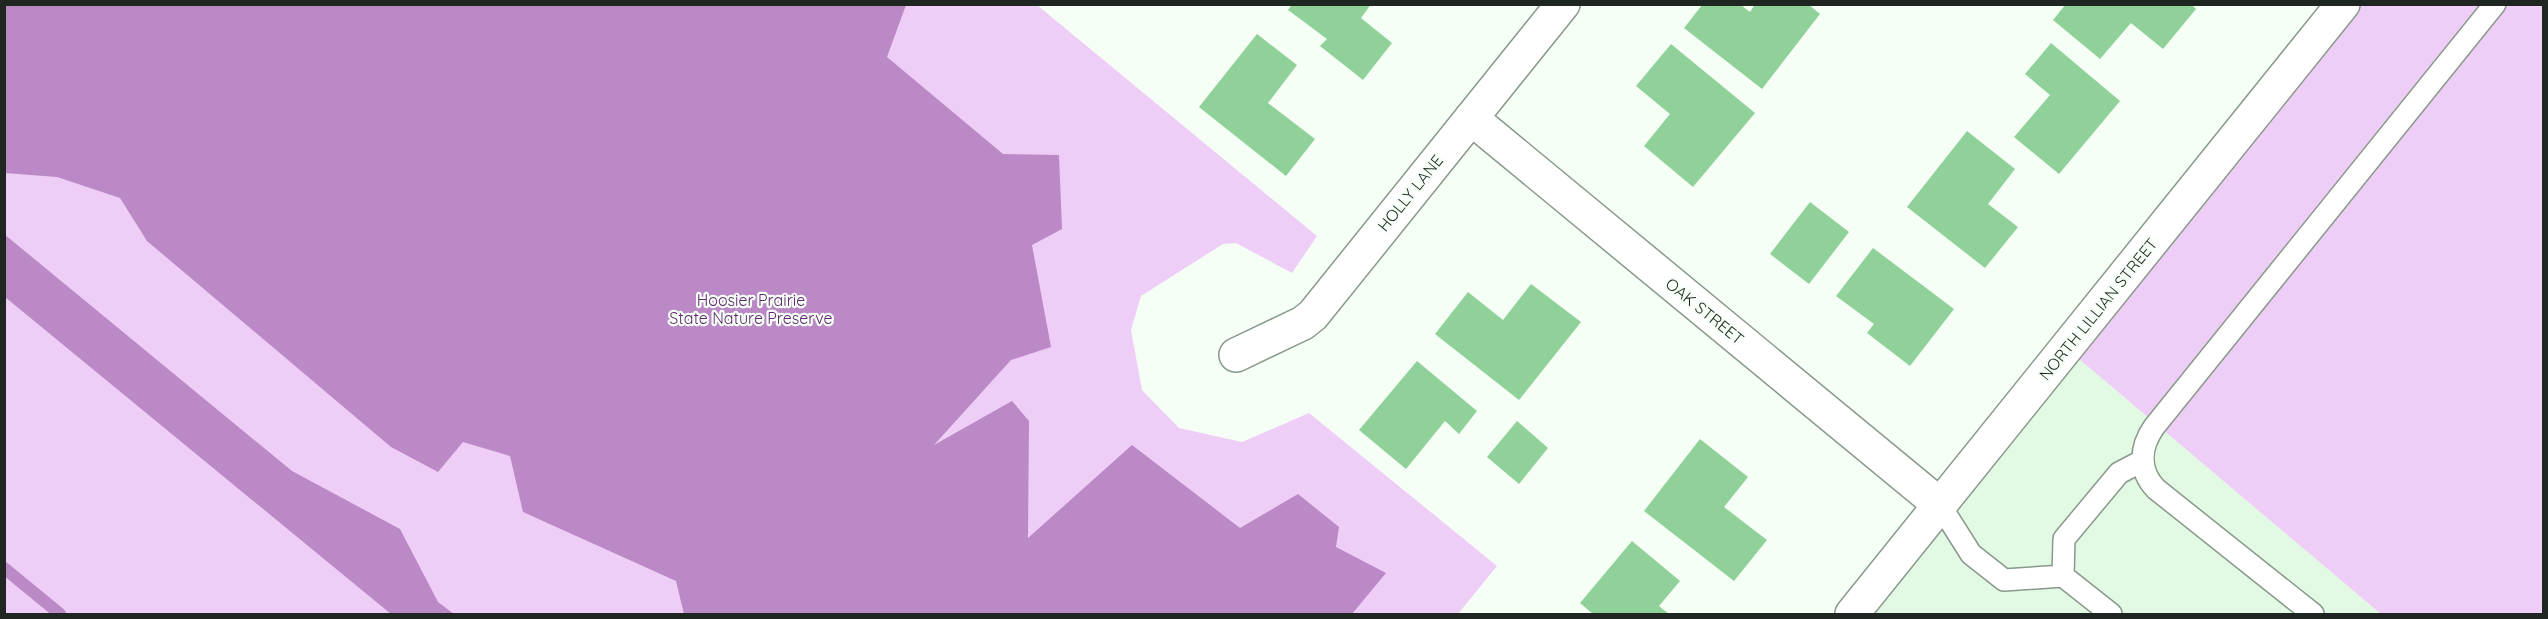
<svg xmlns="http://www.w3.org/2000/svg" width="2548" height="619" font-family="Quicksand,sans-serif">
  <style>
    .built { fill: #e2f9e4 }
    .green { fill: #eecef6 }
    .water { fill: #ba89c6 }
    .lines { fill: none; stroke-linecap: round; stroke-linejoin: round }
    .stream { stroke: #ba89c6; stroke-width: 12 }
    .building { fill: #8fd199 }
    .service-casing { stroke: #89998b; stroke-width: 24 }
    .minor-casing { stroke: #89998b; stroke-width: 36 }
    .service { stroke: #fff; stroke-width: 21 }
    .minor { stroke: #fff; stroke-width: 33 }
    .labels { text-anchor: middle; stroke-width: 4.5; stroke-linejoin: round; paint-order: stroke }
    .street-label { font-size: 16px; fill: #1f2520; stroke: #f5fff6 }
    .park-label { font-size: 16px; fill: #61256f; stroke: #f5fff6 }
  </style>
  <rect width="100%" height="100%" fill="#f5fff6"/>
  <path class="built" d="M 2066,348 L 2381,614 L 1854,614 Z"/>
  <path class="green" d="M 4,5 L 1037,5 L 1317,236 L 1292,273 L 1236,243 L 1223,244 L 1141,296 L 1131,330 L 1142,390 L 1179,428 L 1242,442 L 1309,413 L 1497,566 L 1458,614 L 5,614 Z
    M 2343,5 L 2543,5 L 2543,614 L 2381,614 L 2066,348 Z"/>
  <path class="water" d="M 4,5 L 906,5 L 887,57 L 1003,154 L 1059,155 L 1062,229 L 1032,245 L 1051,347 L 1011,360 L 934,445 L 1012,401 L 1029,421 L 1028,538 L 1132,445 L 1240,528 L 1298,494 L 1339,527 L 1336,547 L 1386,573 L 1352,614 L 684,614 L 676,581 L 523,512 L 510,456 L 463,442 L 438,472 L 391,447 L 147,241 L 120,198 L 57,177 L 5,173 Z
    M 4,234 L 292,471 L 400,529 L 438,602 L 454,614 L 391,614 L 5,297 Z"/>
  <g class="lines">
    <path class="stream" d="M 4,568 L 60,614"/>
  </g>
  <path class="building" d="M 1292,4 L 1371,4 L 1361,18 L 1392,43 L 1363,80 L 1320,46 L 1327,39 L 1288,10 Z
    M 1755,4 L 1808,4 L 1820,14 L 1762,89 L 1684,28 L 1702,5 L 1741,5 L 1750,12 Z
    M 2066,4 L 2191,4 L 2196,9 L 2163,49 L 2131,23 L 2100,59 L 2053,20 Z
    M 1257,34 L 1297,65 L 1268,103 L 1315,139 L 1286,176 L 1199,107 Z
    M 2051,43 L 2120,101 L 2059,174 L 2014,137 L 2050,95 L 2025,74 Z
    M 1671,44 L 1755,113 L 1693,187 L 1644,146 L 1670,114 L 1636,86 Z
    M 1967,131 L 2015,169 L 1988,204 L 2018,227 L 1985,268 L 1907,207 Z
    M 1810,202 L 1849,232 L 1809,284 L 1770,254 Z
    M 1873,248 L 1954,309 L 1910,366 L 1867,333 L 1874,324 L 1836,296 Z
    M 1531,284 L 1581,322 L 1519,400 L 1435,334 L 1468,292 L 1503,320 Z
    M 1417,361 L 1477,411 L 1459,434 L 1445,421 L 1406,469 L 1359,430 Z
    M 1517,421 L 1548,448 L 1519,484 L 1487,457 Z
    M 1700,439 L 1748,477 L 1724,507 L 1767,540 L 1734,581 L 1644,511 Z
    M 1632,541 L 1680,581 L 1659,606 L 1669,614 L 1593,614 L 1580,603 Z"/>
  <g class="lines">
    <defs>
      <path id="service" d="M 1940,505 L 1971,554 L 2004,580 L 2063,576 L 2111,614
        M 2063,576 L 2064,539 L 2119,473 L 2142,461
        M 2313,614 L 2156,489 C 2138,470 2140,447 2154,427 L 2495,4"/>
      <path id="minor" d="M 1471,118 L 1940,505
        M 1236,355 L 1303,323 L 1313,315 L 1563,4
        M 1852,614 L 2343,4"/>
    </defs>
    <use href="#service" class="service-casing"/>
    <use href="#minor" class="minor-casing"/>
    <use href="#service" class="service"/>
    <use href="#minor" class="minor"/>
  </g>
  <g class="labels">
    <g class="street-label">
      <text transform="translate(1410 193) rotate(-51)" y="6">HOLLY LANE</text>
      <text transform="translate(2098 309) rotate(-51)" y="6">NORTH LILLIAN STREET</text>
      <text transform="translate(1705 311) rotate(39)" y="6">OAK STREET</text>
    </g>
    <g class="park-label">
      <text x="751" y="306">Hoosier Prairie<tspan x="751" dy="18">State Nature Preserve</tspan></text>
    </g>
  </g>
  <rect width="2548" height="619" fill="none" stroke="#1f2520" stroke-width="12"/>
</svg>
